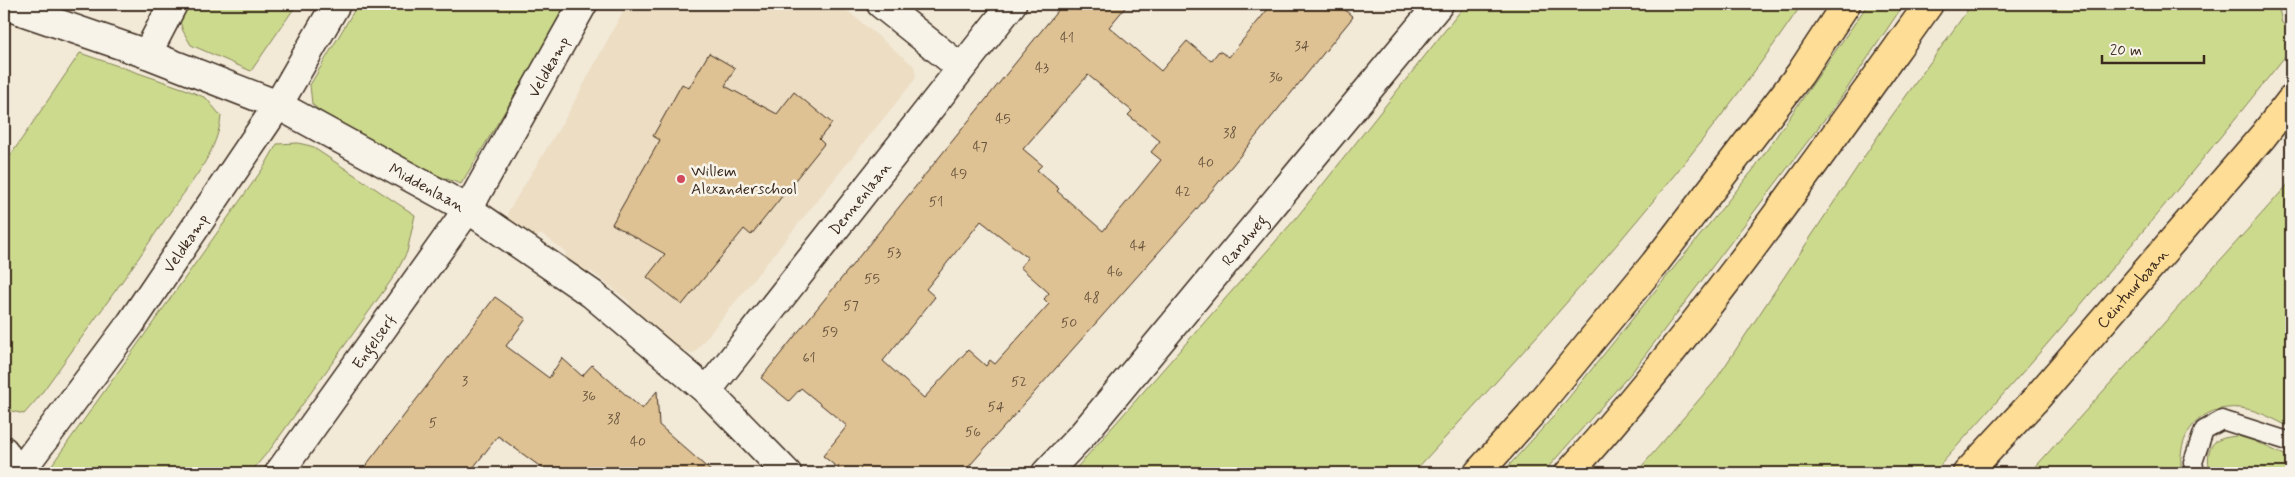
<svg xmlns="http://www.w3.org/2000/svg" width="2295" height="477" font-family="Mynerve,sans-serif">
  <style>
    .built { fill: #ecddc3 }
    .green { fill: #ccda8e; stroke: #848256 }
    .building { fill: #dfc293; stroke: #3b2a1e; fill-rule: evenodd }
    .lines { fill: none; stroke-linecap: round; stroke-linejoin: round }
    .service-casing { stroke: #3b2a1e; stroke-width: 21 }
    .minor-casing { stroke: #3b2a1e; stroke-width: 31 }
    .tertiary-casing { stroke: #3b2a1e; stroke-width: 31 }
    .primary-casing { stroke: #3b2a1e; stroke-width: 31 }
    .motorway-casing { stroke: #3b2a1e; stroke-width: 31 }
    .service { stroke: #f7f3e8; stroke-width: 18 }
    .minor { stroke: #f7f3e8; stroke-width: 28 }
    .tertiary { stroke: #f7f3e8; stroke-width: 28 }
    .primary { stroke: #fedd96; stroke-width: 28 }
    .motorway { stroke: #fedd96; stroke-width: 28 }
    .poi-dot { fill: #d1495b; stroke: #f7f3e8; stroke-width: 2 }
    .labels { text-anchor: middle; stroke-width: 5; stroke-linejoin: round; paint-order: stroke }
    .number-label { font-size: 14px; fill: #64503b }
    .street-label { font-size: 16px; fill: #3b2a1e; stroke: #f7f3e8 }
    .poi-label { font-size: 16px; fill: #3b2a1e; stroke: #f7f3e8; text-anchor: start }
  </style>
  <rect width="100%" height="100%" fill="#f2e9d7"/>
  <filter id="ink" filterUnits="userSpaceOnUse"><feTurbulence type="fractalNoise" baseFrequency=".02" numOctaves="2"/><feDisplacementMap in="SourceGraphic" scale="10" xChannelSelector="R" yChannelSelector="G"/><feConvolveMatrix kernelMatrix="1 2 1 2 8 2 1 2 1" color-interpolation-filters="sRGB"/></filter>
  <g filter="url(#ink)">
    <path class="built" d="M 627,4 L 839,4 L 914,66 L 916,78 L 694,353 L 677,351 L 630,312 L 630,302 L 592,272 L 590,271 L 585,277 L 564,262 L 566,252 L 542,234 L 532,238 L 510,220 L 508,212 L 569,112 Z"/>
    <path class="green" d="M 185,4 L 297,4 L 251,71 L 191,45 L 183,31 L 179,18 Z
      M 358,4 L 566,4 L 522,83 L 461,184 L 419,169 L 328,118 L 312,104 L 310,85 Z
      M 1466,4 L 1802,4 C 1688,172 1550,323 1413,473 L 1072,473 L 1297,217 Z
      M 1868,4 L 1904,4 L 1840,99 L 1632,372 L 1543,473 L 1502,473 L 1553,417 L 1753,170 Z
      M 1972,4 L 2278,4 L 2282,23 L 2291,29 L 2291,49 C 2176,194 2057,336 1933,473 L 1636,473 L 1715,381 L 1886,124 Z
      M 80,53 L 185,89 L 206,98 L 221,116 C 218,154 187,187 166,218 C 125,279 81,338 38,398 L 24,414 L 4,409 L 4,165 Z
      M 298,143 L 311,146 L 415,215 L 407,252 L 395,275 L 272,447 L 250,473 L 46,473 L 264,167 L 277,144 Z
      M 2291,181 L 2291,428 C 2276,420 2258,410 2241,408 C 2200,404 2175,435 2182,473 L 2030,473 Z
      M 2238,436 L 2254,441 L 2291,458 L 2291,473 L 2210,473 C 2205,446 2211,438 2238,436 Z"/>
    <path class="building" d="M 1063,4 L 1128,4 L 1109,27 L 1161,71 L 1187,41 L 1211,61 L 1219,51 L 1229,57 L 1272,4 L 1338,4 L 1353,17 L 1196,210 L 963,473 L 844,473 L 823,456 L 847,426 L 801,388 L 789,401 L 761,378 ZM 1088,75 L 1132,111 L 1128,115 L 1160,141 L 1151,152 L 1161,160 L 1103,231 L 1057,191 L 1059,189 L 1037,170 L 1042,165 L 1023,149 ZM 981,221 L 1028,258 L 1020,267 L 1049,293 L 1044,299 L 1049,304 L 995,364 L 990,360 L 986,366 L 968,350 L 924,398 L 883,361 L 935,297 L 926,289 Z
      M 709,53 L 735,68 L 725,86 L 777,114 L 794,92 L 832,123 L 819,139 L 824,144 L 751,235 L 744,229 L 682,305 L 647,277 L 665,254 L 612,224 L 660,140 L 653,136 L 682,84 L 689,88 Z
      M 495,297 L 526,319 L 506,346 L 549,378 L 562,358 L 582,376 L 592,365 L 642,409 L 657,391 L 659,425 L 713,473 L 549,473 L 498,436 L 469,473 L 360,473 Z"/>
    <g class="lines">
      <defs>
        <path id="service" d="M 2195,473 L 2193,462 L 2204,430 L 2222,420 L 2291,442"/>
        <g id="minor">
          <path d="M 881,4 L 960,67"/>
          <path id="s1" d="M 4,5 L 147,54 L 278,105 L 468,209 L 592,294 L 707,391 L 787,473"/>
          <path d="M 147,54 L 173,4"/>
          <path id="s2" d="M 707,391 L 1012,4"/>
          <path d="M 4,451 L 17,473"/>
          <path id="s3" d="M 279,473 L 468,209 L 583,4"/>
          <path id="s4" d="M 1046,473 L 1083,434 L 1439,4"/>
        </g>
        <g id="tertiary">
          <path id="s5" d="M 19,473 L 131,323 L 278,105 L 336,4"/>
        </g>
        <g id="primary">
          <path id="s6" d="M 1967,473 L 2034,401 L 2263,136 L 2291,100"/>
        </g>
        <path id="motorway" d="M 1478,473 L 1530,415 L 1655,263 L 1800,74 L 1846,4
          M 1569,473 C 1701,326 1814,164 1929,4"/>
      </defs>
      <use href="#service" class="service-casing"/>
      <use href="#minor" class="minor-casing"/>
      <use href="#tertiary" class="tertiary-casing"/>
      <use href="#primary" class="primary-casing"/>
      <use href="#motorway" class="motorway-casing"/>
      <use href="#service" class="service"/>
      <use href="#minor" class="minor"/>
      <use href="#tertiary" class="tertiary"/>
      <use href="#primary" class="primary"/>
      <use href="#motorway" class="motorway"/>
    </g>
  </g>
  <circle class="poi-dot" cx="681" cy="179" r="5"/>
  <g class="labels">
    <g class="number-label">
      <text x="1067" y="42">41</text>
      <text x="1302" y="50">34</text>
      <text x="1042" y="72">43</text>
      <text x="1276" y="81">36</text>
      <text x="1003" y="123">45</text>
      <text x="1230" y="137">38</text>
      <text x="980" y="151">47</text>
      <text x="1206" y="167">40</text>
      <text x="959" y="178">49</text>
      <text x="1183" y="196">42</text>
      <text x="936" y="206">51</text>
      <text x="1138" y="250">44</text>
      <text x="894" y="257">53</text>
      <text x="1115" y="276">46</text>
      <text x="872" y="283">55</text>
      <text x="1092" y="302">48</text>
      <text x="851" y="310">57</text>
      <text x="1069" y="327">50</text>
      <text x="830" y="336">59</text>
      <text x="809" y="362">61</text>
      <text x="465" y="385">3</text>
      <text x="1019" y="386">52</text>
      <text x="589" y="400">36</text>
      <text x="996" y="411">54</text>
      <text x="614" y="423">38</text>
      <text x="433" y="427">5</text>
      <text x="973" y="436">56</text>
      <text x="638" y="446">40</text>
    </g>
    <g class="street-label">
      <text dy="6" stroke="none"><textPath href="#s3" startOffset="488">Veldkamp</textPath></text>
      <text dy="6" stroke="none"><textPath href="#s1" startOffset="462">Middenlaan</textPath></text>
      <text dy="6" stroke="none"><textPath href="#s2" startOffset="246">Dennenlaan</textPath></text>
      <text dy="6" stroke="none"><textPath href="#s4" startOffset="306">Randweg</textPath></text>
      <text dy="6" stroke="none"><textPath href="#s5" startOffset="284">Veldkamp</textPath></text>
      <text dy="6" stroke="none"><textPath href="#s6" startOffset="248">Ceintuurbaan</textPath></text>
      <text dy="6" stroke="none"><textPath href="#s3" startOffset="162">Engelserf</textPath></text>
    </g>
    <g class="poi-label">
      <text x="691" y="176">Willem<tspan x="691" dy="18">Alexanderschool</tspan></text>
    </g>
  </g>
  <rect width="2295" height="477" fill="none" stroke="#f7f3e8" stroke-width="20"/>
  <rect x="10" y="10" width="2275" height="457" fill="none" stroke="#3b2a1e" stroke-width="2" filter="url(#ink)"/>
  <path d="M2102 55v8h102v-8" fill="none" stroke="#3b2a1e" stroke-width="2.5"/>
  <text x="2110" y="55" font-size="15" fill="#3b2a1e" stroke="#f7f3e8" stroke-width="4" paint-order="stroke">20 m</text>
</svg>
